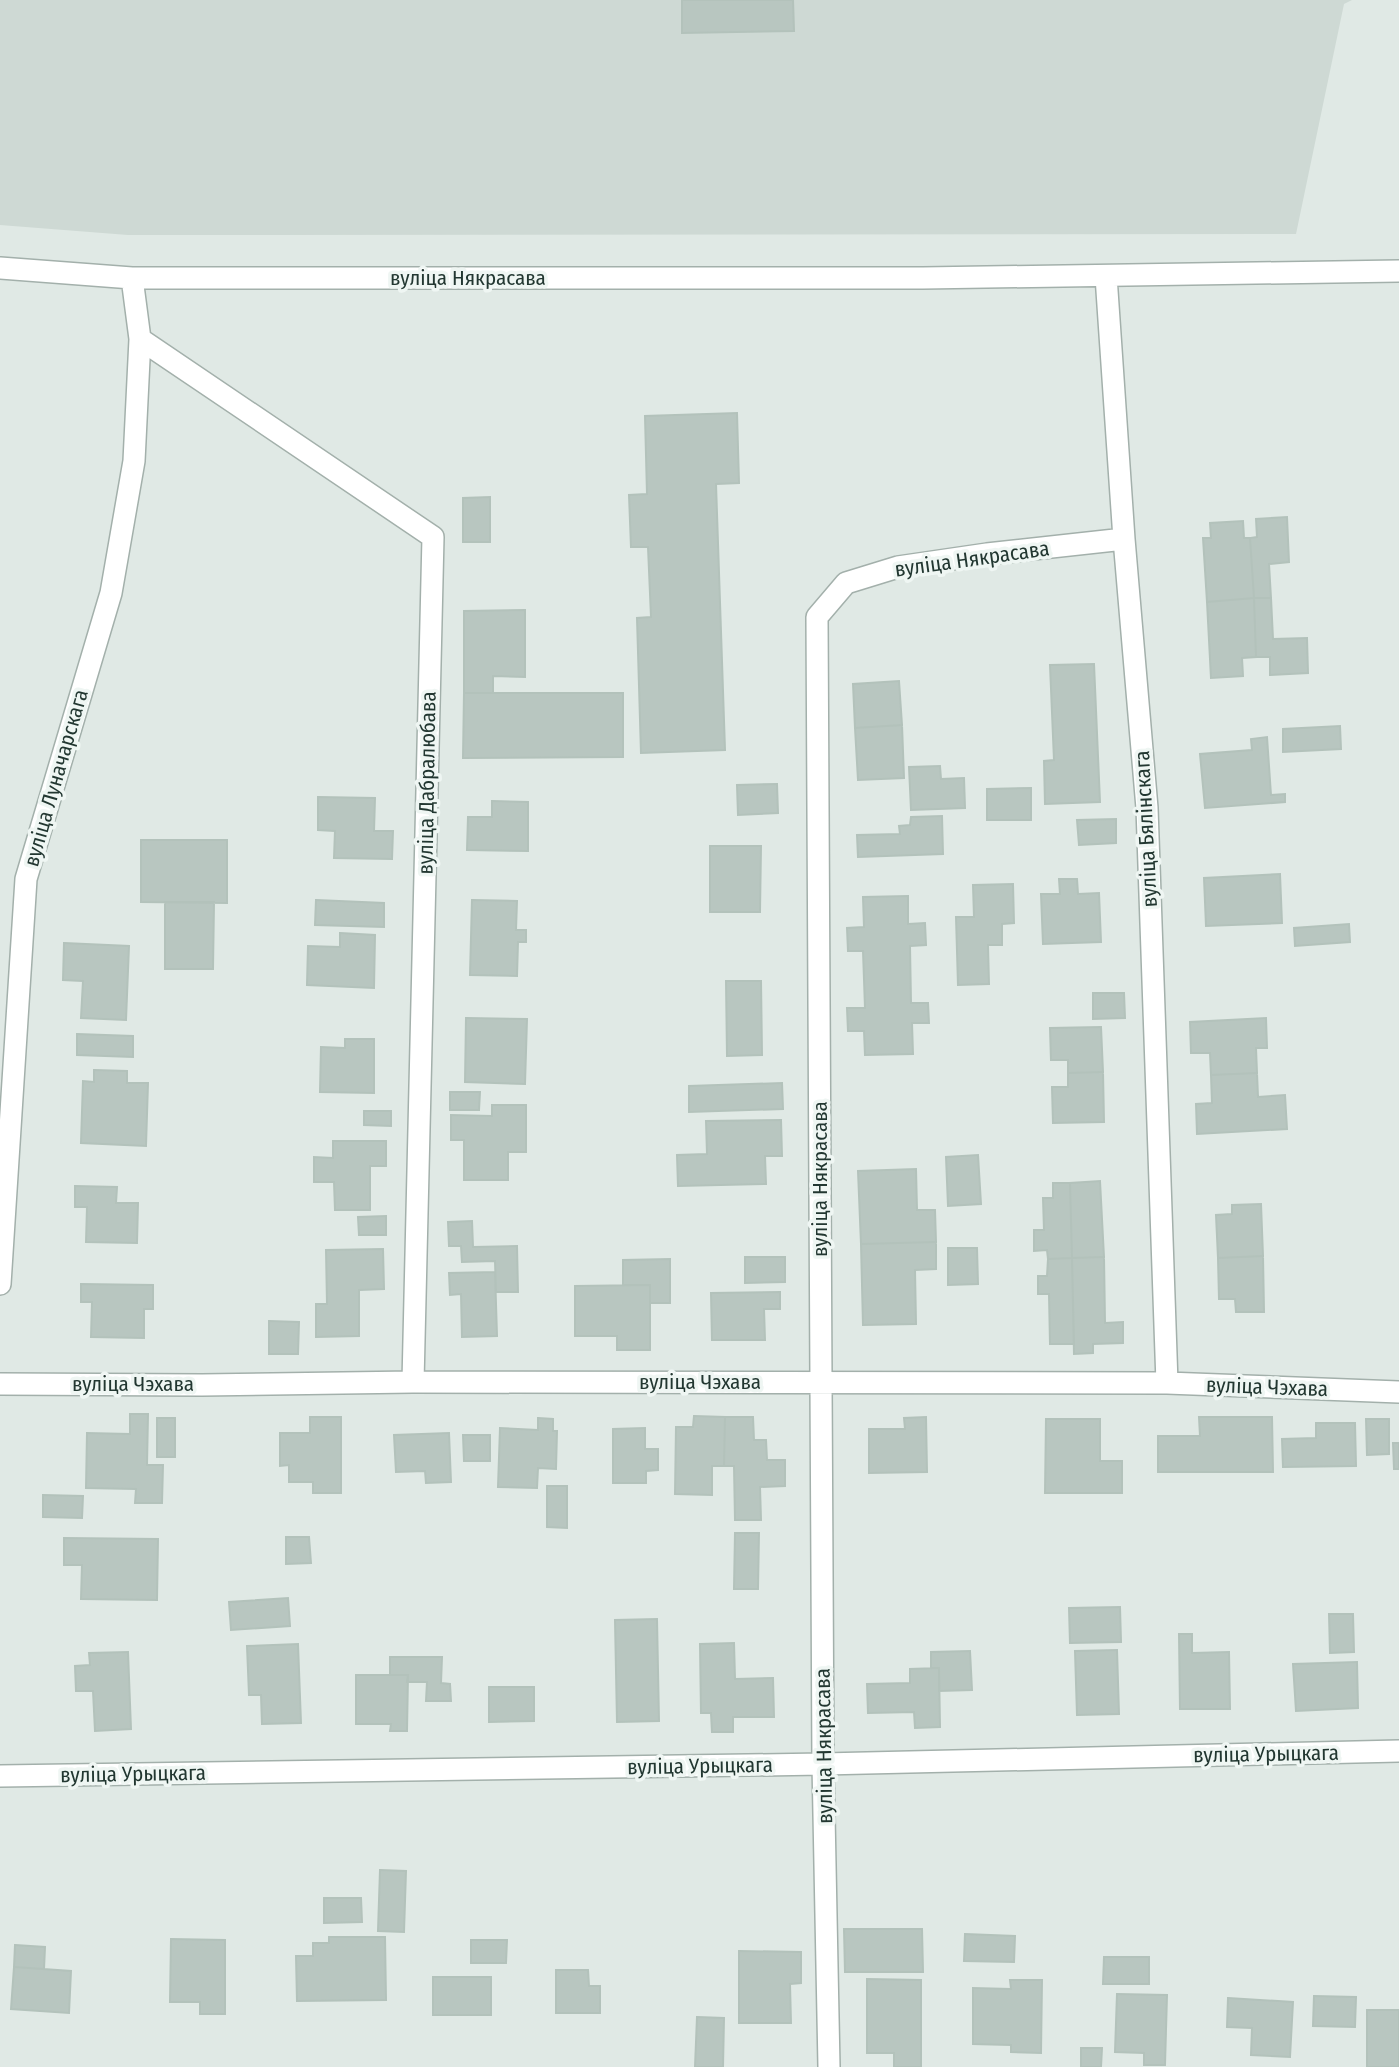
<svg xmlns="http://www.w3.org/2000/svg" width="1399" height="2067" font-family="'Fira Sans Condensed',sans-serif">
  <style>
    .built { fill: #ced9d4 }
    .building { fill: #b8c6c0; stroke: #b3c2bb; stroke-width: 2 }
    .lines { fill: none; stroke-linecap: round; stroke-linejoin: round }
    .minor-casing { stroke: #a3b0ab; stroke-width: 24 }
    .minor { stroke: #fff; stroke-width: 21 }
    .labels { text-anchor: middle; stroke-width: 7; stroke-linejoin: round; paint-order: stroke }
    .street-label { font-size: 21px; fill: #223731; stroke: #eff6f3 }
  </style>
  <rect width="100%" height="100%" fill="#e0e9e5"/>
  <path class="built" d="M 0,0 L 1352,0 L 1344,4 L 1296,234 L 128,235 L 0,225 Z"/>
  <path class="building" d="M 682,0 L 793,0 L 794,31 L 682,33 Z
    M 737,413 L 739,483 L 716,484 L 725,750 L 641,753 L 637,618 L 651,617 L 648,547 L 631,547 L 629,495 L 647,494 L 645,416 Z
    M 490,497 L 490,542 L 463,542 L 463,498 Z
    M 1287,517 L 1289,562 L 1269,564 L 1271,598 L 1254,598 L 1250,538 L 1257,537 L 1256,519 Z
    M 1243,521 L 1244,538 L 1250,538 L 1254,598 L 1207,602 L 1203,538 L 1211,538 L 1210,523 Z
    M 1254,598 L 1256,657 L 1242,658 L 1243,676 L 1211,678 L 1207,602 Z
    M 1254,598 L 1271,598 L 1273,639 L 1307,638 L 1308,673 L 1270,675 L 1270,657 L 1256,657 Z
    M 525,610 L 525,677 L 493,676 L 493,693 L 464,693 L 464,611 Z
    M 1094,664 L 1100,802 L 1045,804 L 1044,761 L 1054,760 L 1050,665 Z
    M 899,681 L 902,725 L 855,728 L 853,684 Z
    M 464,693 L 623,693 L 623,757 L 463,758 Z
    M 902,725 L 904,778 L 858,780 L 855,728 Z
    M 1340,726 L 1341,749 L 1283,752 L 1283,729 Z
    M 1267,737 L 1271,795 L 1285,794 L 1285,802 L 1205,808 L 1200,754 L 1252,750 L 1251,739 Z
    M 940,766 L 941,779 L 964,778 L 965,808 L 911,810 L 909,767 Z
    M 777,784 L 778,813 L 738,815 L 737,785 Z
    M 1031,788 L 1031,820 L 987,820 L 987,789 Z
    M 318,797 L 375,798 L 374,831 L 393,831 L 392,859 L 334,858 L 335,831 L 318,830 Z
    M 492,801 L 528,802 L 528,851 L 467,850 L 468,817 L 492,817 Z
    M 942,816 L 943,854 L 858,857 L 857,835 L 900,834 L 899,826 L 910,825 L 911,817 Z
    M 1116,819 L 1116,843 L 1079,845 L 1077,820 Z
    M 141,840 L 227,840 L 227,903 L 141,902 Z
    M 710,846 L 761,846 L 760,912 L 710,912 Z
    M 1280,874 L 1282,923 L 1206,926 L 1204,878 Z
    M 1059,879 L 1077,879 L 1078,894 L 1099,893 L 1101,942 L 1043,944 L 1041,894 L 1060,894 Z
    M 1013,884 L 1014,923 L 1002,924 L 1002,945 L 988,945 L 989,984 L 958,985 L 956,917 L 974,917 L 973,885 Z
    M 908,896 L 908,924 L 925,923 L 926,945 L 910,946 L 911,1003 L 928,1003 L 929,1023 L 912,1023 L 913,1054 L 865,1055 L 864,1031 L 848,1031 L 847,1008 L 865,1008 L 863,951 L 848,951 L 847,928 L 864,927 L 863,897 Z
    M 316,900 L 384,903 L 384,927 L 315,925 Z
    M 472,900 L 517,901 L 516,930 L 526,930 L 526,942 L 518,942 L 517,976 L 470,975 Z
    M 165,902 L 214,902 L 213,969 L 165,969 Z
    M 1349,924 L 1350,942 L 1295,946 L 1294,928 Z
    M 340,933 L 375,935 L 374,988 L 307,985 L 308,946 L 340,947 Z
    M 64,943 L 129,946 L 126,1020 L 81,1018 L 83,981 L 63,980 Z
    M 726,981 L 761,981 L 762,1055 L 727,1056 Z
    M 1093,993 L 1124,993 L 1125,1018 L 1093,1019 Z
    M 466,1018 L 527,1019 L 525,1084 L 465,1082 Z
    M 1266,1018 L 1267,1048 L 1256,1048 L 1257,1073 L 1211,1075 L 1210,1053 L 1191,1053 L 1190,1022 Z
    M 1101,1027 L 1103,1072 L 1068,1073 L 1068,1060 L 1051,1060 L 1050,1028 Z
    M 77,1034 L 133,1036 L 133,1057 L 77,1055 Z
    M 345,1039 L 374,1039 L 374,1093 L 320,1092 L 321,1047 L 345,1048 Z
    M 94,1070 L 127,1071 L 127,1083 L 148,1083 L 146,1146 L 81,1143 L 83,1081 L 94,1082 Z
    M 1103,1072 L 1104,1122 L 1053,1123 L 1052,1087 L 1068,1087 L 1068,1073 Z
    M 1257,1073 L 1258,1097 L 1285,1095 L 1287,1129 L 1197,1134 L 1196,1104 L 1212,1103 L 1211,1075 Z
    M 782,1083 L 783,1109 L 689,1112 L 689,1086 Z
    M 450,1092 L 480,1092 L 479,1110 L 450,1110 Z
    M 492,1105 L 526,1105 L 526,1152 L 508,1152 L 508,1180 L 464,1180 L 464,1140 L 451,1140 L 451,1115 L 492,1116 Z
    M 364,1111 L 391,1111 L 391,1126 L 364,1125 Z
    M 781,1120 L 782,1156 L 765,1156 L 766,1184 L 678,1186 L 677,1155 L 707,1154 L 706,1121 Z
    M 333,1141 L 386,1141 L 386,1166 L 370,1166 L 370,1210 L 335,1210 L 334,1182 L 314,1182 L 314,1157 L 333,1158 Z
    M 978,1155 L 981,1204 L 948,1206 L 946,1157 Z
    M 916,1169 L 917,1210 L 935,1210 L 936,1242 L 861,1244 L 858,1171 Z
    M 1100,1181 L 1104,1257 L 1072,1258 L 1070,1183 Z
    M 1053,1183 L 1070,1183 L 1072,1258 L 1048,1259 L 1047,1250 L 1034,1251 L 1034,1230 L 1044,1230 L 1043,1198 L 1053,1198 Z
    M 75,1186 L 117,1187 L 116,1203 L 138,1203 L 137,1243 L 86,1242 L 87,1207 L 75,1207 Z
    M 1261,1204 L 1263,1256 L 1218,1258 L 1216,1215 L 1232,1214 L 1232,1205 Z
    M 386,1216 L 386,1235 L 359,1235 L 358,1217 Z
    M 472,1221 L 473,1247 L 517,1246 L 518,1292 L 496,1292 L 495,1261 L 462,1262 L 461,1246 L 449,1246 L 448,1222 Z
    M 936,1242 L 936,1269 L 915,1270 L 916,1324 L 863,1325 L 861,1244 Z
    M 948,1248 L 977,1248 L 978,1284 L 948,1285 Z
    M 383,1249 L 384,1289 L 359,1290 L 359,1336 L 316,1337 L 316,1304 L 327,1304 L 326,1250 Z
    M 1263,1256 L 1264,1312 L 1236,1312 L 1235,1299 L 1219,1299 L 1218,1258 Z
    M 745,1257 L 785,1257 L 785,1282 L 745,1283 Z
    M 1104,1257 L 1105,1323 L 1123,1322 L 1123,1343 L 1093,1344 L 1093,1353 L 1074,1354 L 1072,1258 Z
    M 1072,1258 L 1074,1344 L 1050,1344 L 1049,1294 L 1038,1294 L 1038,1276 L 1047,1276 L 1048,1259 Z
    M 670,1259 L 670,1303 L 650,1303 L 650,1285 L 623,1285 L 623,1260 Z
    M 495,1272 L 497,1336 L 462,1337 L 461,1294 L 450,1295 L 449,1273 Z
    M 81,1284 L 153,1285 L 153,1309 L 144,1309 L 144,1338 L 91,1337 L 92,1302 L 81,1302 Z
    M 650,1285 L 650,1350 L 617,1350 L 617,1336 L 575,1336 L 575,1286 Z
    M 780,1292 L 780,1309 L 764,1309 L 765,1340 L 712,1340 L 711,1293 Z
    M 269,1321 L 299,1322 L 298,1354 L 269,1354 Z
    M 130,1414 L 148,1414 L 147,1465 L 163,1465 L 162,1503 L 135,1503 L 136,1489 L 86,1488 L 87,1433 L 130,1434 Z
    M 694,1416 L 725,1417 L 724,1466 L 712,1466 L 712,1495 L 675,1494 L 676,1427 L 693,1427 Z
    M 310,1417 L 341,1417 L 341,1493 L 313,1493 L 313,1482 L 289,1482 L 289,1465 L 280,1466 L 280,1433 L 310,1433 Z
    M 725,1417 L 753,1417 L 754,1440 L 766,1440 L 767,1460 L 785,1460 L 785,1486 L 760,1487 L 761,1520 L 735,1520 L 734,1466 L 724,1466 Z
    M 926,1417 L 927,1472 L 869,1473 L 869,1429 L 905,1429 L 904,1418 Z
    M 1199,1417 L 1272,1417 L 1273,1472 L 1158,1472 L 1158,1436 L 1200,1436 Z
    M 157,1418 L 175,1418 L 175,1457 L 157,1457 Z
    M 538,1418 L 553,1419 L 553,1431 L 557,1431 L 556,1469 L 538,1468 L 537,1488 L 498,1487 L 500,1428 L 538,1430 Z
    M 1046,1419 L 1100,1419 L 1100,1461 L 1122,1461 L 1122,1493 L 1045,1493 Z
    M 1366,1419 L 1389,1419 L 1389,1454 L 1367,1455 Z
    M 1316,1423 L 1355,1423 L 1356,1466 L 1283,1467 L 1282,1439 L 1316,1438 Z
    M 645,1428 L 645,1449 L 658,1449 L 658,1470 L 646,1471 L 646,1483 L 613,1483 L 613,1429 Z
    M 449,1433 L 451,1482 L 426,1483 L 425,1471 L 396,1472 L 394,1435 Z
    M 463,1435 L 490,1435 L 490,1461 L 464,1461 Z
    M 1393,1443 L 1399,1443 L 1399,1469 L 1394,1469 Z
    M 547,1486 L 567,1486 L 567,1528 L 547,1527 Z
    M 43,1495 L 83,1496 L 82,1518 L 43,1517 Z
    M 735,1533 L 759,1533 L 758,1589 L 734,1589 Z
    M 286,1537 L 309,1537 L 311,1563 L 286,1564 Z
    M 64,1538 L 158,1539 L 157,1600 L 81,1599 L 82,1565 L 64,1565 Z
    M 288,1598 L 290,1626 L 231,1630 L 229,1602 Z
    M 1120,1607 L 1121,1642 L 1070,1643 L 1069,1608 Z
    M 1329,1614 L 1353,1614 L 1354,1652 L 1330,1653 Z
    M 657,1619 L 659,1721 L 617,1722 L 615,1620 Z
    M 1179,1634 L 1192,1634 L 1192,1653 L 1229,1652 L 1230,1709 L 1180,1709 Z
    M 734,1643 L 735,1679 L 773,1678 L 774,1717 L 733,1717 L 733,1732 L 712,1732 L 711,1713 L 701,1713 L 700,1644 Z
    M 298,1644 L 301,1723 L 262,1724 L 261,1695 L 249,1695 L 247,1646 Z
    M 1117,1650 L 1119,1714 L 1077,1715 L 1075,1651 Z
    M 970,1651 L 972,1690 L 939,1691 L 939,1668 L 931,1668 L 931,1652 Z
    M 128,1652 L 131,1729 L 95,1731 L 93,1691 L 76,1691 L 75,1666 L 90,1665 L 89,1653 Z
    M 390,1657 L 442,1657 L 441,1683 L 450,1684 L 451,1701 L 426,1701 L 427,1682 L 407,1682 L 408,1675 L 390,1675 Z
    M 1357,1662 L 1358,1708 L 1296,1711 L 1293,1664 Z
    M 939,1668 L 940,1727 L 915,1728 L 914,1712 L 868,1713 L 867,1684 L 910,1683 L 910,1669 Z
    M 356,1675 L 408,1675 L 407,1731 L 390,1731 L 391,1724 L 356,1724 Z
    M 489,1687 L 534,1687 L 534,1721 L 489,1722 Z
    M 380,1870 L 406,1871 L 404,1932 L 378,1931 Z
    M 324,1898 L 361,1898 L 362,1922 L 324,1923 Z
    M 844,1929 L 922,1929 L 923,1972 L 845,1972 Z
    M 965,1934 L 1015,1936 L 1014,1962 L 964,1961 Z
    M 329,1937 L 385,1937 L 386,2000 L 297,2001 L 296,1956 L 313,1956 L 313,1943 L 329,1943 Z
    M 171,1939 L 225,1940 L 225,2014 L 200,2014 L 200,2002 L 170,2002 Z
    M 471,1940 L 507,1940 L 506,1963 L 471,1963 Z
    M 15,1945 L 45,1947 L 44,1969 L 14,1967 Z
    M 739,1951 L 801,1952 L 801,1983 L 790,1984 L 791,2023 L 739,2023 Z
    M 1104,1957 L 1149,1957 L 1149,1984 L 1103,1984 Z
    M 14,1967 L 71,1971 L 69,2013 L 11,2009 Z
    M 556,1970 L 588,1970 L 589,1986 L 600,1986 L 600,2013 L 556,2013 Z
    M 433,1977 L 491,1977 L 491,2015 L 433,2015 Z
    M 867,1979 L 921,1980 L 921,2067 L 894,2067 L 894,2053 L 867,2053 Z
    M 1010,1980 L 1042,1980 L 1041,2053 L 1011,2052 L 1011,2045 L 973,2044 L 973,1988 L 1011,1989 Z
    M 1117,1994 L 1167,1995 L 1165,2065 L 1144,2065 L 1144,2053 L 1115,2052 Z
    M 1314,1996 L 1356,1997 L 1355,2027 L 1313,2026 Z
    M 1228,1998 L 1293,2002 L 1290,2057 L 1251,2055 L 1252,2028 L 1227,2027 Z
    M 1367,2010 L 1399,2010 L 1399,2067 L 1367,2067 Z
    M 697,2017 L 724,2018 L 723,2067 L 695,2067 Z
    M 1081,2048 L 1102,2048 L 1101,2067 L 1081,2067 Z"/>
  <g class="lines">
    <defs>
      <path id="minor" d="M 0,268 L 132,278 L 923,278 L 1399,271
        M 1106,276 L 1124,539 L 1147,808 L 1167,1383
        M 140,339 L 433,537 L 413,1382
        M 0,1284 L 26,879 L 111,593 L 134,461 L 140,339 L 132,278
        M 0,1384 L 202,1385 L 413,1382 L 1167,1383 L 1399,1392
        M 0,1776 L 823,1764 L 1399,1751
        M 829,2067 L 823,1764 L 817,617 L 846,583 L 898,567 L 987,554 L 1124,539"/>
    </defs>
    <use href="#minor" class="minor-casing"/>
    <use href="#minor" class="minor"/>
  </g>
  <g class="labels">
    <g class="street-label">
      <text x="468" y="285">вуліца Някрасава</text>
      <text transform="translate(972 559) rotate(-8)" y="7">вуліца Някрасава</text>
      <text transform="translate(56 778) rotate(-74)" y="7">вуліца Луначарскага</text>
      <text transform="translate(427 783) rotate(-89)" y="7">вуліца Дабралюбава</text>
      <text transform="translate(1146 829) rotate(-93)" y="7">вуліца Бялінскага</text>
      <text transform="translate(820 1179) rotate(-90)" y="7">вуліца Някрасава</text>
      <text x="700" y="1389">вуліца Чэхава</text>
      <text x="133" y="1391">вуліца Чэхава</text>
      <text transform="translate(1267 1387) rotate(2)" y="7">вуліца Чэхава</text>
      <text transform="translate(824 1746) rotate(-91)" y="7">вуліца Някрасава</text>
      <text transform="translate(1266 1754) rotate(-1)" y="7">вуліца Урыцкага</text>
      <text transform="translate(700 1766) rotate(-1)" y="7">вуліца Урыцкага</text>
      <text transform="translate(133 1774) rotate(-1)" y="7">вуліца Урыцкага</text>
    </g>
  </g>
</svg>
